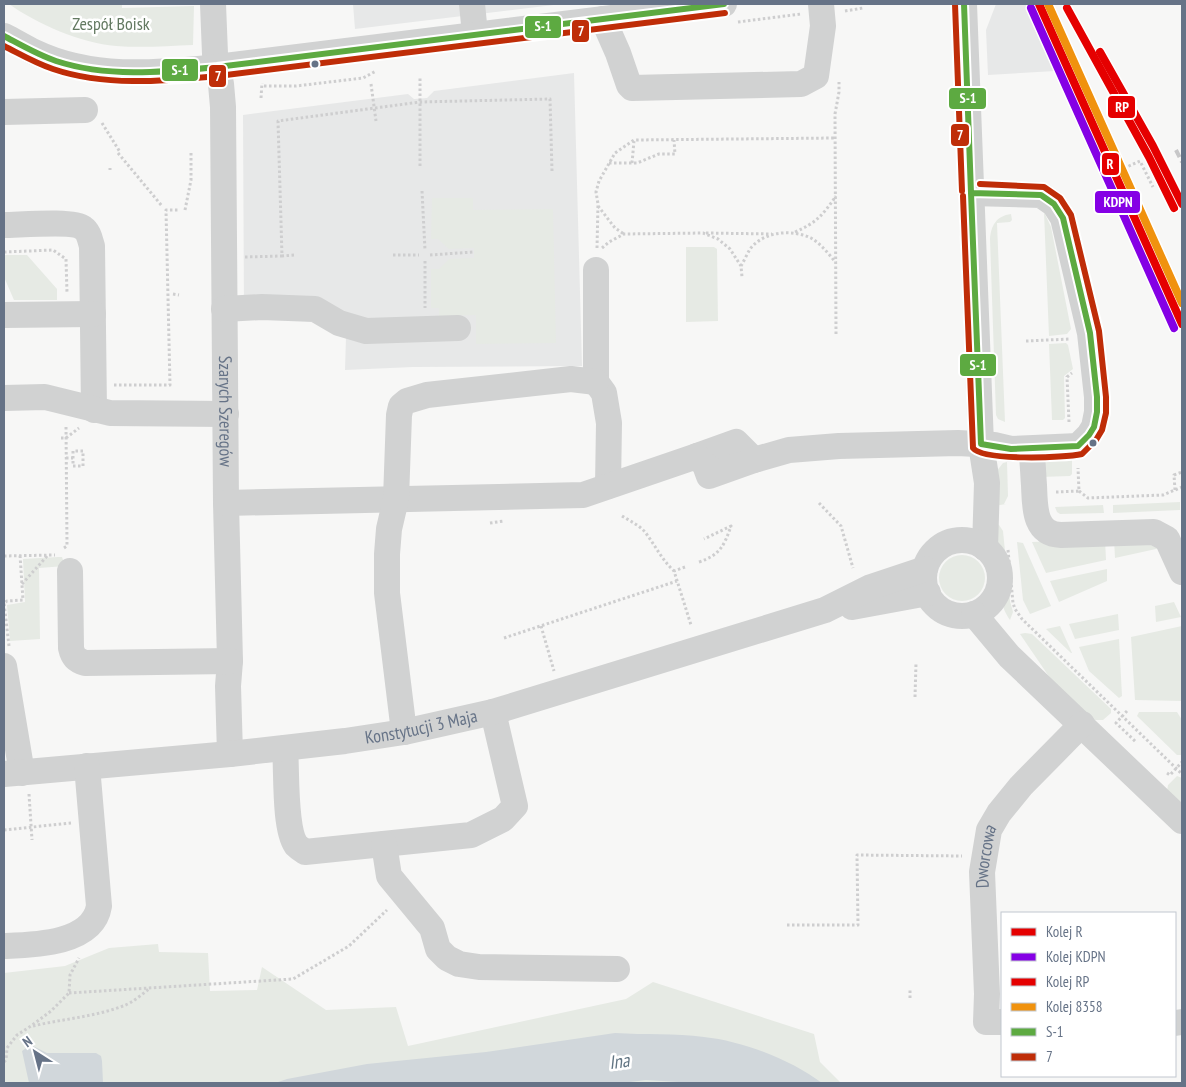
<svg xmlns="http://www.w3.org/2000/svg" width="1186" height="1087" font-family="'PT Sans Narrow',sans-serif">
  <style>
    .built { fill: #e7e8e8 }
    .green { fill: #e6eae4 }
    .water { fill: #d1d7db }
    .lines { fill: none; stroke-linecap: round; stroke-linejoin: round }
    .path { stroke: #cececf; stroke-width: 3; stroke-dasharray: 2.5 2.5; stroke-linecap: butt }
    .minor { stroke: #d1d2d2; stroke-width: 26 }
    .rail { stroke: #c7c7c8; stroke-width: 4; stroke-dasharray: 8 4; stroke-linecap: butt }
    .bus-1-casing { stroke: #fff; stroke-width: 10 }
    .bus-2-casing { stroke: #fff; stroke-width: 10 }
    .bus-1 { stroke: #5daa41; stroke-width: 6 }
    .bus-2 { stroke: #bf2d08; stroke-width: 6 }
    .rail-1-casing { stroke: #fff; stroke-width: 11 }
    .rail-2-casing { stroke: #fff; stroke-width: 11 }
    .rail-3-casing { stroke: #fff; stroke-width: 11 }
    .rail-4-casing { stroke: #fff; stroke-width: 11 }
    .rail-1 { stroke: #e50000; stroke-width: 8 }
    .rail-2 { stroke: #8500e5; stroke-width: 8 }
    .rail-3 { stroke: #e50000; stroke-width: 8 }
    .rail-4 { stroke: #f0920e; stroke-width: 8 }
    .bus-dot { fill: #667387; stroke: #fff; stroke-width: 2 }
    .labels { text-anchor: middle; stroke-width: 5; stroke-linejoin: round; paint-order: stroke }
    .park-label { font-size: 18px; fill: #637961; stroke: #fff }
    .street-label { font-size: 18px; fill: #667387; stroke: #fff }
    .water-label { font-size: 19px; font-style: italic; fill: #627583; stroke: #fff }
    .line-badge { stroke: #fff; stroke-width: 2 }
    .badge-label { font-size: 14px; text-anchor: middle; font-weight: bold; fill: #fff }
  </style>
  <rect width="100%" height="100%" fill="#f7f7f6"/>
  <path class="built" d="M 353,4 L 562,4 L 355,29 Z
    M 996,4 L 1036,4 L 1050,41 L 1055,71 L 988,75 L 986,30 Z
    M 574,73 L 582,366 L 413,367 L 345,370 L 346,337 L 325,323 L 244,315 L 243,115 L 408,94 L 414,99 L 427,98 L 434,91 Z"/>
  <path class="green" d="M 9,4 L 122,4 L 122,8 L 194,6 L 193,45 C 168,46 141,48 116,46 C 81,43 37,24 9,4 Z
    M 432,198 L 473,198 L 473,210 L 553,209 L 556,343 L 476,344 L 476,315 L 439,316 L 439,308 L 431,308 L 431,269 L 439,269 L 449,259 L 474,258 L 474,248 L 449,249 L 438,239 L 431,239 Z
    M 1044,212 L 1051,227 L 1071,329 L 1067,334 L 1049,336 Z
    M 1011,214 L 1012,220 L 1010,222 L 997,223 L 1005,422 L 998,419 L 996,415 L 990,239 C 991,226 996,216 1011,214 Z
    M 686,247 L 714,247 L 717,249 L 718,321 L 686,322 Z
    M 4,255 L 27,255 L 57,289 L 57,300 L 14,300 L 4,277 Z
    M 1066,343 L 1068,345 L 1073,369 L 1064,376 L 1065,418 L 1063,420 L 1052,420 L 1049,344 Z
    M 1072,457 L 1072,474 L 1070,476 L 1040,477 L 1039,460 Z
    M 1007,462 L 1008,496 L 1004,504 L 1006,504 L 994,506 L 996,472 L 1003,463 Z
    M 1180,502 L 1180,510 L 1113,513 L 1113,505 Z
    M 1103,505 L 1104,513 L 1060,514 L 1057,512 L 1055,507 Z
    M 991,523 L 999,525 L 1003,531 L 1010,601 L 1013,612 L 1010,620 C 995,598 1007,596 1006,575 C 1005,565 1000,559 996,550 C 992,543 992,532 991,523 Z
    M 1105,539 L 1106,560 L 1046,573 L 1032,542 Z
    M 1114,539 L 1165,547 L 1115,558 Z
    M 1017,542 L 1023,543 L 1051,606 L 1030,614 L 1023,600 Z
    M939 578a23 23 0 1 1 46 0a23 23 0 1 1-46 0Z
    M 58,557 L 62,557 L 65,566 L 39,568 L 40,639 L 10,641 L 7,605 L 25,602 L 23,559 Z
    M 1107,569 L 1107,581 L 1059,602 L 1050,581 Z
    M 1174,602 L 1181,617 L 1156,622 L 1155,606 Z
    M 1118,614 L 1119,630 L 1075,639 L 1069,624 Z
    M 1060,626 L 1072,653 L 1071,653 L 1046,629 Z
    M 1182,626 L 1182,701 L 1135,700 L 1131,637 Z
    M 1025,633 L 1032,634 L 1111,709 L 1111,713 L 1103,720 L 1093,720 L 1050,678 L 1020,634 Z
    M 1119,639 L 1122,696 L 1119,698 L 1089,671 L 1079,647 Z
    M 1139,712 L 1177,712 L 1182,720 L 1181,755 L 1177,755 L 1137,716 Z
    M 1177,776 L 1182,778 L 1182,806 L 1167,791 L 1168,785 Z
    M 158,944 L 159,952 L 208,953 L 210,991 L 257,990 L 262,967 L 326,1010 L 396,1007 L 408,1046 L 626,999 L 653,982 L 814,1034 L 820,1062 L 841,1083 L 4,1083 L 4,973 L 65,966 L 109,948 Z"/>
  <path class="water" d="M 615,1033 C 645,1035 675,1033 704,1037 C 743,1041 791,1060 822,1083 L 694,1083 L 646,1080 L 622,1083 L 275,1083 L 287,1079 L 367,1064 L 486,1052 Z
    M 29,1046 L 33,1046 L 47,1053 L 96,1053 L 101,1056 L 102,1061 L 103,1083 L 29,1083 L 22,1051 Z"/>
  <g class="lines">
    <path class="path" d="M 845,11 L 863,8
      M 738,22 L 801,14
      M 371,84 L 376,121
      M 264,86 L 296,86 L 363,78 L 376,71
      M 261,98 L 262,83
      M 102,123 L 120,152
      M 118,153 L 162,206
      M 609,163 L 637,163 L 659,154 L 675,154 L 674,140
      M 632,163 L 634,141
      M 420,166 L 420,78
      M 110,170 L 110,168
      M 422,191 L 425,250
      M 1116,204 L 1105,177 L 1140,161 L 1153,187
      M 598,206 L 615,228 L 624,234
      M 185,210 L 191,180 L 191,151
      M 795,232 C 816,223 823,215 836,196
      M 706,233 L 772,234
      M 597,248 L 598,204 L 596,192 L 599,181 L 615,153 L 634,140 L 835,138
      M 602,248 L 609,242 L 624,234 L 703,233 L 718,239 L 730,249 L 741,266 L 742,277
      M 4,252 L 53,250 L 66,259 L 67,293
      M 294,255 L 282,256 L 278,121 L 420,102 L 550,99 L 552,171
      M 393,255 L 419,255
      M 430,255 L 473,252
      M 245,257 L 282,256
      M 425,261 L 425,308
      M 741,266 C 744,261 747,254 750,249 C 764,231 792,229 811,238 C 821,244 829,254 836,263
      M 173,294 L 179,295
      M 836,334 L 835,114 L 839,92 L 839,82
      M 1026,341 L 1070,339
      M 114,385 L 170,385 L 166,210 L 179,210
      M 1069,422 L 1067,377 L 1072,373
      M 61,438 L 66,438 L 79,428
      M 66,458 L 73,458 L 73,466 L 83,466 L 83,451 L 73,451 L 73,458
      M 1175,490 L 1174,475 L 1182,472
      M 1079,491 L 1088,498 L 1163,495 L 1182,487
      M 1056,492 L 1079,491 L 1078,468
      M 819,503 L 841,526 L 853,568
      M 622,516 C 630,521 639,525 645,532 C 655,545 662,560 674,571
      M 490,523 L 504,521
      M 64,548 L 67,546 L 66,426
      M 1008,550 L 1013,603 L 1015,609 L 1022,619 L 1182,774
      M 4,556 L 55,555
      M 699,562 C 720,555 724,546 731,526 L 704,539
      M 685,567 L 674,571 L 691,625
      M 22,584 L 48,555
      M 541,626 L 554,671
      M 504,638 L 677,581
      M 9,646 L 4,603 L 7,601 L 23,600 L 20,555
      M 915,697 L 916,663
      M 1127,711 L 1116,723 L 1136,742
      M 1167,773 L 1170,775 L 1182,762
      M 29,794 L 32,840
      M 4,830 L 71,823
      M 787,925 L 858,925 L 857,855 L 962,856
      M 69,993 L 293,979 L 349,946 L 387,910
      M 910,998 L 910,988
      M 33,1026 C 62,1019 94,1017 123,1006 C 132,1003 141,995 149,989
      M 4,1062 L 6,1060 L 7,1048 L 17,1035 L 31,1026 L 51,1011 L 69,993 L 70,975 L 79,958"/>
    <g class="minor">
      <path id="s1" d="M 213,4 L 215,54 L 221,84 L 223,107 L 226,503 L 230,661 L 228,686 L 230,754"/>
      <path d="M 472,4 L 475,34"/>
      <path d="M 964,4 L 981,444 L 987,483 L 985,548"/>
      <path d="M 603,19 L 618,53 L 629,85 L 632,88 L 801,84 L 816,76 L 823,26 L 821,4"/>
      <path d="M 4,36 C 14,41 24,47 34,52 C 92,80 156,73 217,67 L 724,4"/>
      <path d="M 4,112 L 85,110"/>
      <path d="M 4,225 C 19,225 73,220 83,228 C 89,232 90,240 92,246 L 94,410"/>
      <path d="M 596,270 L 596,382 L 604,393 L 609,423 L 608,486"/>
      <path d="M 224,309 L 262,307 L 315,309 L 339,323 L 366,331 L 458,328"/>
      <path d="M 4,315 L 93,314"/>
      <path d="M 4,398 L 45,397 L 110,413 L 226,414"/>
      <path d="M 1031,449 C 1033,461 1033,473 1034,485 C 1035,505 1033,534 1061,535 L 1154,532 L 1167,539 L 1182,572"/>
      <path d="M 697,456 L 736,442 L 754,460"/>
      <path d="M 226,503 L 583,495 L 697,456 L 705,465 L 709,476 L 754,460 L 789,450 L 839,446 L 958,443 L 994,445 L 1011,449 L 1078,446 L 1089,435 L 1094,427 L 1097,412 L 1097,397 L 1090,333 L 1063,218 L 1054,204 L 1041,195 L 971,193"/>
      <circle cx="962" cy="578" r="38"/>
      <path d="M 70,571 L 71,648 C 73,657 76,660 85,663 L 230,661"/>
      <path d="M 852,607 L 928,593"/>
      <path d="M 974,614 L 1009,656 L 1182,821"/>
      <path d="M 4,666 L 22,773"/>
      <path d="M 404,732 L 387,593 L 387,554 L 389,529 L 396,499 L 399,415 L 401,406 L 407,401 L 427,395 L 571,379 L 596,382"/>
      <path d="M 285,748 C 287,770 284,828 296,845 C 298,847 302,850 305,852 L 471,835 L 503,819 L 515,806 L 493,712"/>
      <path id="s2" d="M 4,774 L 230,754 L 345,741 L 404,732 L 493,712 L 825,610 L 871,587 L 925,569"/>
      <path d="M 384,844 L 389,876 L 432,928 L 438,949 L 447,958 L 459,964 L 479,967 L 617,969"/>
      <path d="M 4,946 C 34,945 93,944 99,906 L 87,766"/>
      <path id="s3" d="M 1002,1022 L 986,1022 L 987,994 L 982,872 L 989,830 L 999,813 L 1021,786 L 1082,724"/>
      <path d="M 1175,1023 L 1182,1022"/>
    </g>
    <path class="rail" d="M 1176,150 L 1182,162"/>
    <defs>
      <path id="bus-1" d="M 964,4 L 971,193
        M 4,36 C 21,45 38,55 56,61 C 108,78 164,72 217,67 L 724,4
        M 971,193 L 1041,195 L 1054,204 L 1063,218 L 1090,333 L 1097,397 L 1097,412 L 1094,427 L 1089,435 L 1078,446 L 1011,449 L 981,444 Z"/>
      <path id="bus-2" d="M 955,4 L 962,191
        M 4,46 C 20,54 35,63 53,69 C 106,87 164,81 218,76 L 725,13
        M 963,196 L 973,448 C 983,461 1064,458 1082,454 L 1096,440 L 1102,430 L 1106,413 L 1106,397 L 1099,331 L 1071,215 L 1060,198 L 1044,187 L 980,184"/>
    </defs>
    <use href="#bus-1" class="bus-1-casing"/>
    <use href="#bus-2" class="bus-2-casing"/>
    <use href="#bus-1" class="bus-1"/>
    <use href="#bus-2" class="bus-2"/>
    <defs>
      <path id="rail-1" d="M 1039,4 L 1182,324
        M 1100,52 L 1153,146 L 1182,204"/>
      <path id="rail-2" d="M 1031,8 L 1174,328"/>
      <path id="rail-3" d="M 1067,8 L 1149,157 L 1174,208"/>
      <path id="rail-4" d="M 1048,4 L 1182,303"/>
    </defs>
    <use href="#rail-1" class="rail-1-casing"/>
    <use href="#rail-2" class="rail-2-casing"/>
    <use href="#rail-3" class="rail-3-casing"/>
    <use href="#rail-4" class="rail-4-casing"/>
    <use href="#rail-1" class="rail-1"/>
    <use href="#rail-2" class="rail-2"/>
    <use href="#rail-3" class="rail-3"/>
    <use href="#rail-4" class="rail-4"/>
  </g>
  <g class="bus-dot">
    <circle cx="315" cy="64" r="4.5"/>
    <circle cx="1093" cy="443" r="4.5"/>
  </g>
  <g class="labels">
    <g class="park-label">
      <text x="111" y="30">Zespół Boisk</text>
    </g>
    <g class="street-label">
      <text dy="6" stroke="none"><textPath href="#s1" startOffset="408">Szarych Szeregów</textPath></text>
      <text dy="6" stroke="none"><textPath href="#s2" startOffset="420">Konstytucji 3 Maja</textPath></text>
      <text dy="6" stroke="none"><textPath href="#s3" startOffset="182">Dworcowa</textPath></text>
    </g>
    <g class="water-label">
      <text transform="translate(619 1061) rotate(-8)" y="7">Ina</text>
    </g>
  </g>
  <g class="line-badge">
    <rect x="524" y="15" width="38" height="24" rx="5" fill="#5daa41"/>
    <rect x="571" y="19" width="19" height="24" rx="5" fill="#bf2d08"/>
    <rect x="161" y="58" width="38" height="24" rx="5" fill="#5daa41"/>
    <rect x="208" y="64" width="19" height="24" rx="5" fill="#bf2d08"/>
    <rect x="948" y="87" width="39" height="23" rx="5" fill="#5daa41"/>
    <rect x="1107" y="95" width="29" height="24" rx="5" fill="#e50000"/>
    <rect x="950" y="123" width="20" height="24" rx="5" fill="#bf2d08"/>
    <rect x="1101" y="152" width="19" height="24" rx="5" fill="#e50000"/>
    <rect x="1094" y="190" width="47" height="24" rx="5" fill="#8500e5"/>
    <rect x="959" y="353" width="38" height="24" rx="5" fill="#5daa41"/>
  </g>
  <g class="badge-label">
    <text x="543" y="31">S-1</text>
    <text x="581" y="36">7</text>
    <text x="180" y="75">S-1</text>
    <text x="218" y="81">7</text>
    <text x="968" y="103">S-1</text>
    <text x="1122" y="112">RP</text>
    <text x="960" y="140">7</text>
    <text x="1110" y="169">R</text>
    <text x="1118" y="207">KDPN</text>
    <text x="978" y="370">S-1</text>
  </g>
  <rect width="1186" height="1087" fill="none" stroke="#667387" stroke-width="10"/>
  <rect x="1001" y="912" width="175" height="165" fill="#ffffff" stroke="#c2c7cf"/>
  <rect x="1011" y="928" width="25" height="8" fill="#e50000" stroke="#c2c7cf"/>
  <text x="1046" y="937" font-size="15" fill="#667387">Kolej R</text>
  <rect x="1011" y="953" width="25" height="8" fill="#8500e5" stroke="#c2c7cf"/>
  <text x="1046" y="962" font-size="15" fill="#667387">Kolej KDPN</text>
  <rect x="1011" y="978" width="25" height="8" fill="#e50000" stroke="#c2c7cf"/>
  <text x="1046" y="987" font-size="15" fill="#667387">Kolej RP</text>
  <rect x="1011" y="1003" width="25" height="8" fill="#f0920e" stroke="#c2c7cf"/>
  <text x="1046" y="1012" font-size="15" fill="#667387">Kolej 8358</text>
  <rect x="1011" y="1028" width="25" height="8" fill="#5daa41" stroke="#c2c7cf"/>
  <text x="1046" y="1037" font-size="15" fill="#667387">S-1</text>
  <rect x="1011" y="1053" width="25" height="8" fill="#bf2d08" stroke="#c2c7cf"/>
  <text x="1046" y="1062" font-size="15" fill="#667387">7</text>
  <g transform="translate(35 1052) rotate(324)" stroke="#ffffff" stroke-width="4" paint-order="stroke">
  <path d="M0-4L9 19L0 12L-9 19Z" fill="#667387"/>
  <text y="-8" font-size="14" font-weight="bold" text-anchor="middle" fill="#667387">N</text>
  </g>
</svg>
